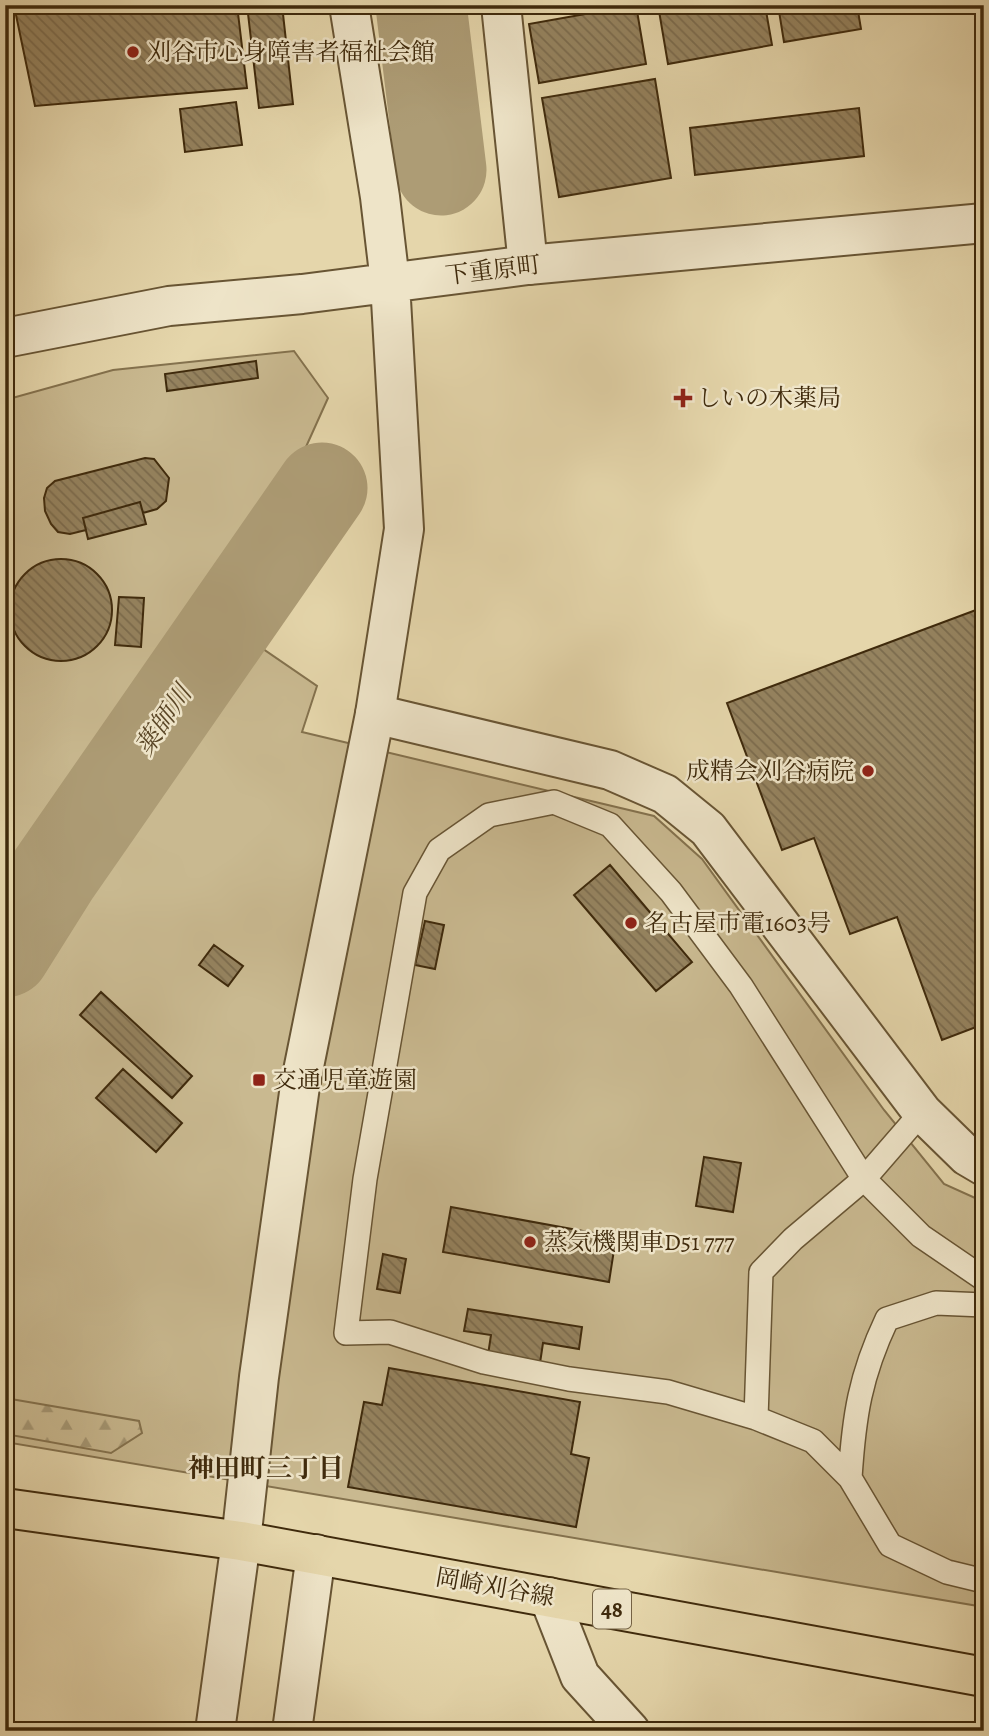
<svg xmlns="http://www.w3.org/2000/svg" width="989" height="1736" font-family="Alegreya,'Noto Serif JP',serif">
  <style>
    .green { fill: #c9b990; stroke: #84724e; stroke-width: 2 }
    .forest { fill: url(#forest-firs); stroke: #84724e; stroke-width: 2 }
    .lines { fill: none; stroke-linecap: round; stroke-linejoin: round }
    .river { stroke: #ad9c75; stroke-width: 91 }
    .building { fill: url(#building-back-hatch); stroke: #3f2a0c; stroke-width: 2 }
    .service-casing { stroke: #685534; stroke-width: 26 }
    .minor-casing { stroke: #685534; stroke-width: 42 }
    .tertiary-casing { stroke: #685534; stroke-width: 42 }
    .primary-casing { stroke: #3f2a0c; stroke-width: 42 }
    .service { stroke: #eee4c8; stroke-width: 23 }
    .minor { stroke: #eee4c8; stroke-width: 38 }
    .tertiary { stroke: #eee4c8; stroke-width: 38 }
    .primary { stroke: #e5d6ab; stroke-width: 38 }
    .poi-dot { fill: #8f2418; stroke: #eee4c8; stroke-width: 2.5 }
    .labels { text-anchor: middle; stroke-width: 5; stroke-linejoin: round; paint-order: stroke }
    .shield { fill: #eee4c8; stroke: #746244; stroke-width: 2 }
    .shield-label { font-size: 23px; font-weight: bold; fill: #3f2a0c }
    .poi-label { font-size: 24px; fill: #3f2a0c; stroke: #eee4c8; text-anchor: start }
    .street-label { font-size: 24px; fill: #3f2a0c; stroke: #eee4c8 }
    .water-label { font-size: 26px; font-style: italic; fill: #5a4626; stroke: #eee4c8 }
    .neighbourhood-label { font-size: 26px; font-weight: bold; fill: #3f2a0c; stroke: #eee4c8 }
  </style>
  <defs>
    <pattern id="forest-firs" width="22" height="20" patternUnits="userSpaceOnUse" patternTransform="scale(1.75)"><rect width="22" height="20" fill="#c9b990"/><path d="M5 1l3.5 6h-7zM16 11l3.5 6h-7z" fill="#a59774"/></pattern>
    <pattern id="building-back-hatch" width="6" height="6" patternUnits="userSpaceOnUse" patternTransform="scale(1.75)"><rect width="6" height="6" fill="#95835f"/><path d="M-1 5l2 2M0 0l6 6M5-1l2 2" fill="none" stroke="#7b6b4d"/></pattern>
  </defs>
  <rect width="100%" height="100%" fill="#e5d6ab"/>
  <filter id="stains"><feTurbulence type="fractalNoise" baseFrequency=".00286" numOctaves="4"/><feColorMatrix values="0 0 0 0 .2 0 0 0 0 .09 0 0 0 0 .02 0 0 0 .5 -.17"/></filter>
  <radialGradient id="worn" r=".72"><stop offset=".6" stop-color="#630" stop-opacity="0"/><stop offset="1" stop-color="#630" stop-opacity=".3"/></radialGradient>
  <path class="green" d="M 294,351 L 328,398 L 278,509 L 205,609 L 317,686 L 302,732 L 654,816 L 702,859 L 884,1110 L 944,1184 L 984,1202 L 984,1607 L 5,1442 L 5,400 L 113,370 Z"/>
  <path class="forest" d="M 5,1398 L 139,1421 L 142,1433 L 111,1453 L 5,1434 Z"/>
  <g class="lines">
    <path class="river" d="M 421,5 L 441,170
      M 5,952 L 54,874 L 322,488"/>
  </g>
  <path class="building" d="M 19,5 L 237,5 L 247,88 L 35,106 L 16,15 Z
    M 247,5 L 282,5 L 293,104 L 259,108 Z
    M 636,5 L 646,64 L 539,83 L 529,24 Z
    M 658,5 L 765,5 L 772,45 L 668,64 Z
    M 778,5 L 857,5 L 861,29 L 784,42 Z
    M 655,79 L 671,178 L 559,197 L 542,98 Z
    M 236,102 L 242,145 L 185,152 L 180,109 Z
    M 859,108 L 864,156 L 695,175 L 690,128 Z
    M 256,361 L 258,378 L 167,391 L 165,374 Z
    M 145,458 L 154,459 L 169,478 L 166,501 L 157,509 L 143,513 L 140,502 L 83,518 L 86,530 L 70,534 L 58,532 L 51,524 L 45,511 L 44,498 L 47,488 L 55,481 Z
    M 140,502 L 146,524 L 88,539 L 83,518 Z
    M10 610a51 51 0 1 1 102 0a51 51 0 1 1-102 0Z
    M 119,597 L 144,598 L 141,647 L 115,645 Z
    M 984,607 L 984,1024 L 942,1040 L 897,917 L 850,934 L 814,838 L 782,850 L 727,703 Z
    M 610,865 L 692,962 L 656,991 L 574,895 Z
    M 425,921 L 444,925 L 435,969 L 415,965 Z
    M 214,945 L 243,966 L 228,986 L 199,965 Z
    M 101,992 L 192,1076 L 172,1098 L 80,1015 Z
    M 123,1069 L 182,1123 L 156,1152 L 96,1098 Z
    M 704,1157 L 741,1163 L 733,1212 L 696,1206 Z
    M 451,1207 L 616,1237 L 609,1282 L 443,1252 Z
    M 383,1254 L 406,1259 L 400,1293 L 377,1289 Z
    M 468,1309 L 582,1327 L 579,1349 L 543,1343 L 540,1363 L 488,1355 L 491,1335 L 464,1331 Z
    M 389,1368 L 580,1402 L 571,1454 L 589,1458 L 576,1527 L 348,1487 L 364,1402 L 382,1405 Z"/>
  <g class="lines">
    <defs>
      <path id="service" d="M 922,1112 L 864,1179 L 793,1239 L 761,1272 L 756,1418 L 668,1392 L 569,1379 L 484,1362 L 390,1332 L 346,1333 L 365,1179 L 415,893 L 439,850 L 489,815 L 554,802 L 610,825 L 671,892 L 741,986 L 864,1179 L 921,1236 L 984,1279
        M 756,1418 L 813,1441 L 850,1478 L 890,1545 L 947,1572 L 984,1581
        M 850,1478 C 854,1416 860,1376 887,1319 L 936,1303 L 984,1305"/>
      <path id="minor" d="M 501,5 L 528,265
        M 375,714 L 610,770 L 665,794 L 708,829 L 922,1112 L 967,1156 L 984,1166
        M 549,1597 L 580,1676 L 630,1731
        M 292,1731 L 316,1554"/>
      <path id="tertiary" d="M 5,338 L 169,306 L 302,294 L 528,265 L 984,223
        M 215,1731 L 241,1541 L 259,1377 L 300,1086 L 375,714 L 404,529 L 390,282 L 380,197 L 349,5"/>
      <path id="primary" d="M 5,1508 L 241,1541 L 984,1677"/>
    </defs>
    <use href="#service" class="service-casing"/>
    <use href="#minor" class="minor-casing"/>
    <use href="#tertiary" class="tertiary-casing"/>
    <use href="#primary" class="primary-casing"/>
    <use href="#service" class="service"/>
    <use href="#minor" class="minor"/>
    <use href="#tertiary" class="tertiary"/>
    <use href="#primary" class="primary"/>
  </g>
  <g class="poi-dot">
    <circle cx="133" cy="52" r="7"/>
    <path d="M679.5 387.5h7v7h7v7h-7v7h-7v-7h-7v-7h7z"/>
    <circle cx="868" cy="771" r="7"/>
    <circle cx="631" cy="923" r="7"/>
    <rect x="252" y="1073" width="14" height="14" rx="3.5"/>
    <circle cx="530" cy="1242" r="7"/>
  </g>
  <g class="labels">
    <rect class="shield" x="593" y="1589.5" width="38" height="39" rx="5"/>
    <g class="shield-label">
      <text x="612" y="1617">48</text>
    </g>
    <g class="poi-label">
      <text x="147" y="60">刈谷市心身障害者福祉会館</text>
      <text x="697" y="406">しいの木薬局</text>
      <text x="854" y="779" text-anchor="end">成精会刈谷病院</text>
      <text x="645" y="931">名古屋市電1603号</text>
      <text x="273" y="1088">交通児童遊園</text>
      <text x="544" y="1250">蒸気機関車D51 777</text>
    </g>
    <g class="street-label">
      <text transform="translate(493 270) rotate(-7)" y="8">下重原町</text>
      <text transform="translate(495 1587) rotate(10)" y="8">岡崎刈谷線</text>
    </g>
    <g class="water-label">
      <text transform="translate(163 720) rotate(-56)" y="9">薬師川</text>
    </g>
    <g class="neighbourhood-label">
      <text x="266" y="1477">神田町三丁目</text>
    </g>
  </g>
  <rect width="989" height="1736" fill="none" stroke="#e5d6ab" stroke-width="28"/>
  <rect x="7" y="7" width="975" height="1722" fill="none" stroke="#3f2a0c" stroke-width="3.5"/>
  <rect x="14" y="14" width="961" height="1708" fill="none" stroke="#3f2a0c" stroke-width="2"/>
  <rect width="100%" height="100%" filter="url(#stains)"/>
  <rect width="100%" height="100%" fill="url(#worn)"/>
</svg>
